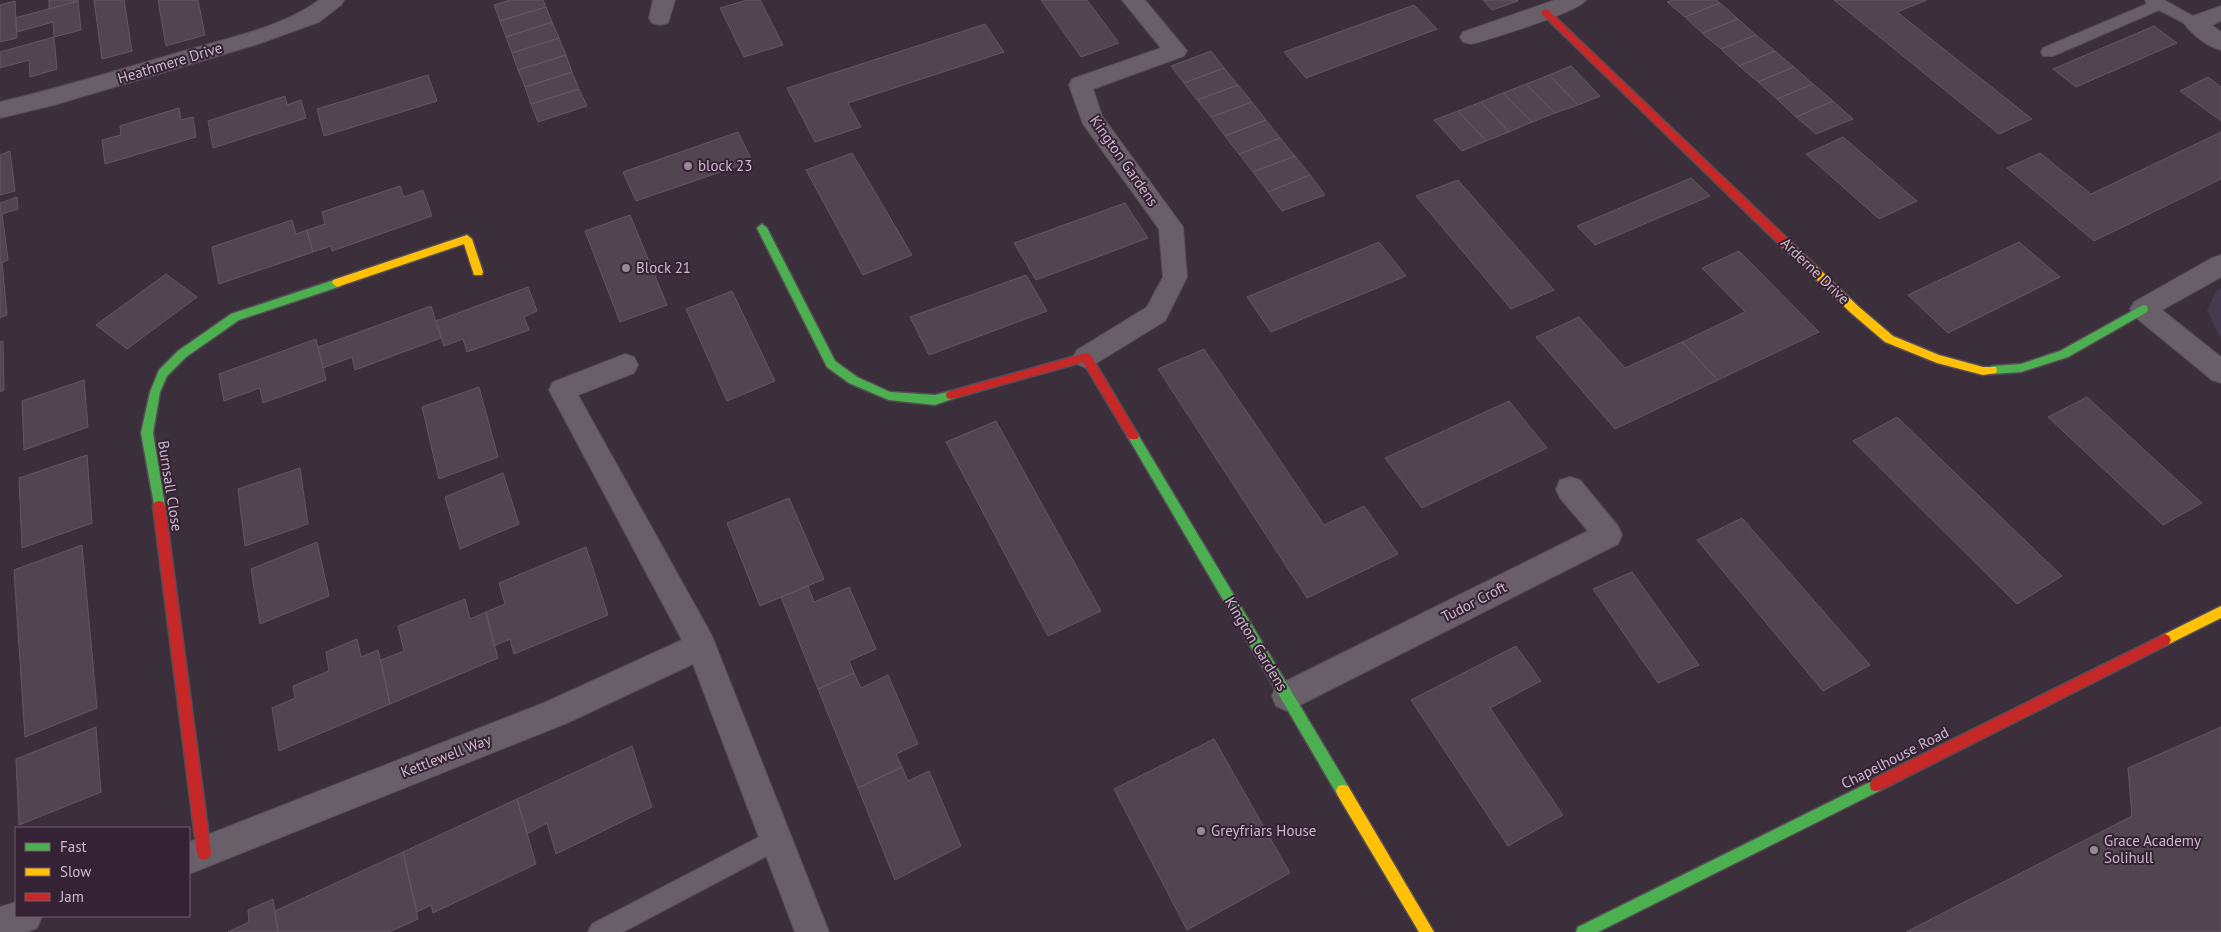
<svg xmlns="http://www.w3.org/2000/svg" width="2221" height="932" font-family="'PT Sans',sans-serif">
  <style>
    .green { fill: #443b51 }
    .building { fill: #514650; stroke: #635762 }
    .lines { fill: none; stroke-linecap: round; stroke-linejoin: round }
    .lane-casing { stroke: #564c55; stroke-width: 2 }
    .street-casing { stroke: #564c55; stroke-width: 2 }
    .fast-casing { stroke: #564c55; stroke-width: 3 }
    .slow-casing { stroke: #564c55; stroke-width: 3 }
    .jam-casing { stroke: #564c55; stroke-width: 3 }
    .lane { fill: #695f68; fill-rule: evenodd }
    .street { fill: #695f68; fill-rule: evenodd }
    .fast { fill: #4caf50; fill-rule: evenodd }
    .slow { fill: #ffc107; fill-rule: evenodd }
    .jam { fill: #c62828; fill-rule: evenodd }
    .poi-dot { fill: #998998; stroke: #362235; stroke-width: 2 }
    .labels { text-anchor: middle; stroke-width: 4; stroke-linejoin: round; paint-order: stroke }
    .street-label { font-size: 15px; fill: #cbbaca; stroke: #362235 }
    .poi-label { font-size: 15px; fill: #cbbaca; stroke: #362235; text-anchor: start }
  </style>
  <rect width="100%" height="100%" fill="#3b2f3b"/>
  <path class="green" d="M 2221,288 L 2221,340 L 2207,310 L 2216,291 Z"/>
  <path class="building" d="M 49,0 L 78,0 L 78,1 L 49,9 Z
    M 94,0 L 124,0 L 132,51 L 102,59 Z
    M 158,0 L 198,0 L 205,35 L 166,46 Z
    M 510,0 L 543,0 L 546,7 L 500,21 L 494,5 Z
    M 747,0 L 760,0 L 783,45 L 744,57 L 720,8 Z
    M 1041,0 L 1087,0 L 1119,43 L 1081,57 Z
    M 1483,0 L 1517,0 L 1518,1 L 1492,10 Z
    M 1672,0 L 1716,0 L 1720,3 L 1685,17 L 1667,2 Z
    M 1834,0 L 1927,0 L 1897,12 L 2032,119 L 1999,134 Z
    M 15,1 L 17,38 L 0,42 L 0,5 Z
    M 78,1 L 81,30 L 54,37 L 53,22 L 17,32 L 15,18 Z
    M 1720,3 L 1738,19 L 1702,33 L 1685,17 Z
    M 1414,5 L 1437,29 L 1306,78 L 1284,52 Z
    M 546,7 L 552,22 L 506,37 L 500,21 Z
    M 1738,19 L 1756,35 L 1721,49 L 1702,33 Z
    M 552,22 L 559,38 L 512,53 L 506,37 Z
    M 985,24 L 1004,52 L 848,103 L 861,127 L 815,142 L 787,88 Z
    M 2154,26 L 2177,43 L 2076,87 L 2053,69 Z
    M 1756,35 L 1775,51 L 1739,66 L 1721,49 Z
    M 54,37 L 57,69 L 30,77 L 29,60 L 0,68 L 0,52 Z
    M 559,38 L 566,55 L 518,70 L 512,53 Z
    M 1211,51 L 1224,68 L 1184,83 L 1171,66 Z
    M 1775,51 L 1794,67 L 1758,82 L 1739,66 Z
    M 566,55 L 572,72 L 525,87 L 518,70 Z
    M 1571,66 L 1600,96 L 1578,105 L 1549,75 Z
    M 1794,67 L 1813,84 L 1777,99 L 1758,82 Z
    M 1224,68 L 1238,85 L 1197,100 L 1184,83 Z
    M 572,72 L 579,89 L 531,104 L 525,87 Z
    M 428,75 L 437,101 L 324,136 L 317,109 Z
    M 1549,75 L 1578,105 L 1555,113 L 1526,84 Z
    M 2208,77 L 2221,87 L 2221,121 L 2180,91 Z
    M 1526,84 L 1555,113 L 1532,122 L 1503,93 Z
    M 1813,84 L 1833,101 L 1796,117 L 1777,99 Z
    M 1238,85 L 1252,102 L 1211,117 L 1197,100 Z
    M 579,89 L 587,106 L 538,122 L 531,104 Z
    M 1503,93 L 1532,122 L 1509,132 L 1481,102 Z
    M 285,96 L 287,105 L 301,100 L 306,118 L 213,148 L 208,121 Z
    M 1833,101 L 1853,119 L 1816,134 L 1796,117 Z
    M 1252,102 L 1266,120 L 1225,136 L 1211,117 Z
    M 1481,102 L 1509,132 L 1486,141 L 1458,111 Z
    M 179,108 L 181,120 L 193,117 L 196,137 L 105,164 L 102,140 L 121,135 L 120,126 Z
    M 1458,111 L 1486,141 L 1462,151 L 1434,120 Z
    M 1266,120 L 1280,138 L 1239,154 L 1225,136 Z
    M 738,132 L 752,161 L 636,201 L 623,172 Z
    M 2221,132 L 2221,179 L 2094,241 L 2007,168 L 2040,153 L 2091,194 Z
    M 1843,137 L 1917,201 L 1879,219 L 1806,154 Z
    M 1280,138 L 1295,156 L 1253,172 L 1239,154 Z
    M 10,151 L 15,191 L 0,195 L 0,155 Z
    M 852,153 L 912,255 L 863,275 L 806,170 Z
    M 1295,156 L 1310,175 L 1268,192 L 1253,172 Z
    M 1310,175 L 1325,195 L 1282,211 L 1268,192 Z
    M 1691,178 L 1710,196 L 1595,245 L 1577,226 Z
    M 1458,180 L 1554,290 L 1511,309 L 1416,196 Z
    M 400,186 L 404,197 L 423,190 L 432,216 L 332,251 L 331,246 L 313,252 L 307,230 L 325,224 L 322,212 Z
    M 17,197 L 18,209 L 2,214 L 8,260 L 0,263 L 0,203 Z
    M 1125,203 L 1148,238 L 1036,280 L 1014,243 Z
    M 630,215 L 667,305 L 620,322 L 585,231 Z
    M 292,220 L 296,234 L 307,230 L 313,252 L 219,284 L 212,247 Z
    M 1379,242 L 1406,276 L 1271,332 L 1247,297 Z
    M 2019,242 L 2060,277 L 1948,333 L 1908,295 Z
    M 1739,251 L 1819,332 L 1718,380 L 1682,342 L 1745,312 L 1702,268 Z
    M 2,262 L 7,315 L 0,318 L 0,263 Z
    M 166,274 L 197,297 L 127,349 L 96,325 Z
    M 1026,275 L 1047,311 L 929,355 L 910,317 Z
    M 528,287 L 537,311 L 524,317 L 529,330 L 467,352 L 463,339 L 444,346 L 436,321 Z
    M 732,291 L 775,381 L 727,401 L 686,309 Z
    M 431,306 L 441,338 L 355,370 L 352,357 L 323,368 L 318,347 Z
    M 1579,317 L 1625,368 L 1682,342 L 1718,380 L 1615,429 L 1536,337 Z
    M 316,339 L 326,380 L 263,403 L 260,388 L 224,401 L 219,374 Z
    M 3,341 L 4,390 L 0,392 L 0,342 Z
    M 1204,349 L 1324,525 L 1364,506 L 1398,554 L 1307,598 L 1158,369 Z
    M 84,380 L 88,427 L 24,450 L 22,401 Z
    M 479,387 L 498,457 L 439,479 L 422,407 Z
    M 2087,397 L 2202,503 L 2163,525 L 2048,417 Z
    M 1509,401 L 1547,448 L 1422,508 L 1385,458 Z
    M 1897,417 L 2062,576 L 2017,604 L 1853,441 Z
    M 996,421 L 1101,611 L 1048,636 L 946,442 Z
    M 87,455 L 92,523 L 22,548 L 19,478 Z
    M 300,468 L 308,524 L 245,546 L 238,489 Z
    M 503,473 L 519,524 L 460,549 L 445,497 Z
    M 789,498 L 824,579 L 760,606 L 727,523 Z
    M 1742,518 L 1870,665 L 1823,691 L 1697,540 Z
    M 317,542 L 329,596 L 260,624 L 251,569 Z
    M 82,545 L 97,708 L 25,737 L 14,570 Z
    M 586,547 L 608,615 L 514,654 L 510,639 L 494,646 L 486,612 L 505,604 L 499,583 Z
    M 1632,572 L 1699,665 L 1658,683 L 1593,589 Z
    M 808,586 L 814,602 L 849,587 L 876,649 L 849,661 L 854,673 L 818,689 L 781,597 Z
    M 465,599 L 470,619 L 486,612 L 498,658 L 390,704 L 381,660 L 404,651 L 398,626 Z
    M 357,639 L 361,657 L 378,650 L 390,704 L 279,751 L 272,708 L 295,698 L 293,686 L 329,671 L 326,652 Z
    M 1516,646 L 1541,681 L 1490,708 L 1563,815 L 1508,846 L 1411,700 Z
    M 854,673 L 861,688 L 888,675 L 918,744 L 896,754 L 902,767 L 858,788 L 818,689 Z
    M 96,727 L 101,792 L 19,825 L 16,759 Z
    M 2221,727 L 2221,932 L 1906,932 L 2132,816 L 2128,768 Z
    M 1214,739 L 1290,873 L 1187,930 L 1114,789 Z
    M 632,746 L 652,807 L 556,854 L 547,823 L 527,834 L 517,799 Z
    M 902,767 L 908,781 L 929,771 L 961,846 L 895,880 L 858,788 Z
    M 517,799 L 536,864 L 433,913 L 431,905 L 417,912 L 403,852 Z
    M 403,852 L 418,919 L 389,932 L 278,932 L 275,911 Z
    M 273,899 L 278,932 L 228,932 L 249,922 L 248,910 Z"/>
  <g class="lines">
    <defs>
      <path id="lane" d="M 2145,0 L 2164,0 L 2200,20 L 2202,23 L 2200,26 L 2190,26 L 2159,10 L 2053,56 L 2043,56 L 2041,52 L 2043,48 L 2147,4 Z
        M 776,828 L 784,831 L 787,839 L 784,847 L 623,932 L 588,932 L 592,924 Z"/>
      <path id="street" d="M 319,0 L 344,0 L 341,5 L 319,22 L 258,44 L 54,105 L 0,118 L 0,102 C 64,87 128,67 191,49 C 232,37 285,26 319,0 Z
        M 653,0 L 675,0 L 668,23 L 660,25 L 652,23 L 649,18 Z
        M 1122,0 L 1145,0 L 1187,51 L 1184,56 L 1093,89 L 1102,116 L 1183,227 L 1187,277 L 1165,321 L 1095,364 L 1086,368 L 1077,364 L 1073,357 L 1077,350 L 1147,307 L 1163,277 L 1159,229 L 1083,124 L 1069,85 L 1072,79 L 1161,48 Z
        M 1555,0 L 1586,0 C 1577,13 1498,36 1479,42 L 1471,44 L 1463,42 L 1460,37 L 1463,32 Z
        M 2221,6 L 2221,21 L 2212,25 L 2221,32 L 2221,50 C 2208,47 2191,34 2184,23 L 2187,18 Z
        M 2221,255 L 2221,277 L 2162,310 L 2221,357 L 2221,383 L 2212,380 L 2134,316 L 2130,309 L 2134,302 L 2212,258 Z
        M 625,354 L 634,357 L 638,365 L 634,373 L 578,395 L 712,636 L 829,932 L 795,932 L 693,664 L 567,723 L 189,874 L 189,842 L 546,702 L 682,640 L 549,390 L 553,382 Z
        M 1570,477 L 1580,480 L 1618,526 L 1622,535 L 1618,544 L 1298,706 L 1287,711 L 1276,706 L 1272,696 L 1276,686 L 1588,531 L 1560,498 L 1556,489 L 1560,480 Z
        M 16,902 L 16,916 L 42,916 L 37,928 L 27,932 L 0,932 L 0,907 Z"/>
      <path id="fast" d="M 762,224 L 767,228 L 835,361 L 857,377 L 890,392 L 935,395 L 951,391 L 955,392 L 956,395 L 955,398 L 935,405 L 889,400 L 849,383 L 827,367 L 757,228 Z
        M 337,279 L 341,280 L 342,283 L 341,286 L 239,320 L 186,357 L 167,376 L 160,392 L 153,433 L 165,506 L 163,510 L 159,511 L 155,510 L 141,433 L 150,392 L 159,370 L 178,351 L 231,314 Z
        M 2143,305 L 2147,306 L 2148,309 L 2147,312 L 2068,357 L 2021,372 L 1992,374 L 1987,370 L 1992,366 L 2021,364 L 2060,351 Z
        M 1133,431 L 1137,433 L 1348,786 L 1350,791 L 1348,796 L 1343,797 L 1338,796 L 1129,439 L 1127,436 L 1129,433 Z
        M 1876,779 L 1881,780 L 1882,785 L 1881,790 L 1598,932 L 1576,932 L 1578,927 Z"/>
      <path id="slow" d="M 467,235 L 472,239 L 483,272 L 482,275 L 474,275 L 464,244 L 337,287 L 332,283 L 333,280 Z
        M 1786,240 L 1790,241 L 1859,307 L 1893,336 L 1939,355 L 1983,367 L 1996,367 L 1997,370 L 1996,373 L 1983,375 L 1937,363 L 1885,342 L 1851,313 L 1782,247 L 1781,244 Z
        M 2221,606 L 2221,618 L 2165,646 L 2161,644 L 2159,640 L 2161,636 Z
        M 1343,785 L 1348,786 L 1434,932 L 1419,932 L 1338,796 L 1336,791 L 1338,786 Z"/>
      <path id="jam" d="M 1545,9 L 1548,10 L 1790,241 L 1791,244 L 1790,247 L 1782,247 L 1542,14 L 1541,12 Z
        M 1086,353 L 1090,354 L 1137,433 L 1139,436 L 1137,439 L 1129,439 L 1083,362 L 951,399 L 947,398 L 946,395 L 947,392 L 951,391 Z
        M 159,501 L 163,502 L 165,506 L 211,853 L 209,858 L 204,860 L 199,858 L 197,853 L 153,506 L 155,502 Z
        M 2165,634 L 2169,636 L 2171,640 L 2169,644 L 1881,790 L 1876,791 L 1871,790 L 1870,785 L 1871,780 Z"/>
    </defs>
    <use href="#lane" class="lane-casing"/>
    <use href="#street" class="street-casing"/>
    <use href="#fast" class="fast-casing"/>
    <use href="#slow" class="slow-casing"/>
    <use href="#jam" class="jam-casing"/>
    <use href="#lane" class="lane"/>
    <use href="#street" class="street"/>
    <use href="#fast" class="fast"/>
    <use href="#slow" class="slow"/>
    <use href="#jam" class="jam"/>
  </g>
  <g class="poi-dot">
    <circle cx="688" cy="166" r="5"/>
    <circle cx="626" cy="268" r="5"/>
    <circle cx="1201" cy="831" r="5"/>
    <circle cx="2094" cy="850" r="5"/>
  </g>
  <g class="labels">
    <g class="street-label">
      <text transform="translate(170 63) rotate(-17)" y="5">Heathmere Drive</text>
      <text transform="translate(1124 161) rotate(55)" y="5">Kington Gardens</text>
      <text transform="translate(1815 271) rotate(44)" y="5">Arderne Drive</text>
      <text transform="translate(170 486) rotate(81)" y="5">Burnsall Close</text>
      <text transform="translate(1474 602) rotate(-27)" y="5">Tudor Croft</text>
      <text transform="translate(1256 644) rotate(59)" y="5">Kington Gardens</text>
      <text transform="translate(446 756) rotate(-21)" y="5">Kettlewell Way</text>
      <text transform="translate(1895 758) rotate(-27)" y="5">Chapelhouse Road</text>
    </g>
    <g class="poi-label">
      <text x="698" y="171">block 23</text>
      <text x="636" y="273">Block 21</text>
      <text x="1211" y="836">Greyfriars House</text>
      <text x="2104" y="846">Grace Academy<tspan x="2104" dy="17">Solihull</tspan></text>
    </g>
  </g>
  <rect x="15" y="827" width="175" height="90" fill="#362235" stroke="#725f71"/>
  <rect x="25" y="843" width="25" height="8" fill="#4caf50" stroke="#725f71"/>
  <text x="60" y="852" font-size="15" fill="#cbbaca">Fast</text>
  <rect x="25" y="868" width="25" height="8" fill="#ffc107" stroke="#725f71"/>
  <text x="60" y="877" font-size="15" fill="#cbbaca">Slow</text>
  <rect x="25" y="893" width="25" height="8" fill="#c62828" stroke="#725f71"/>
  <text x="60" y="902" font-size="15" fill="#cbbaca">Jam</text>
</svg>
